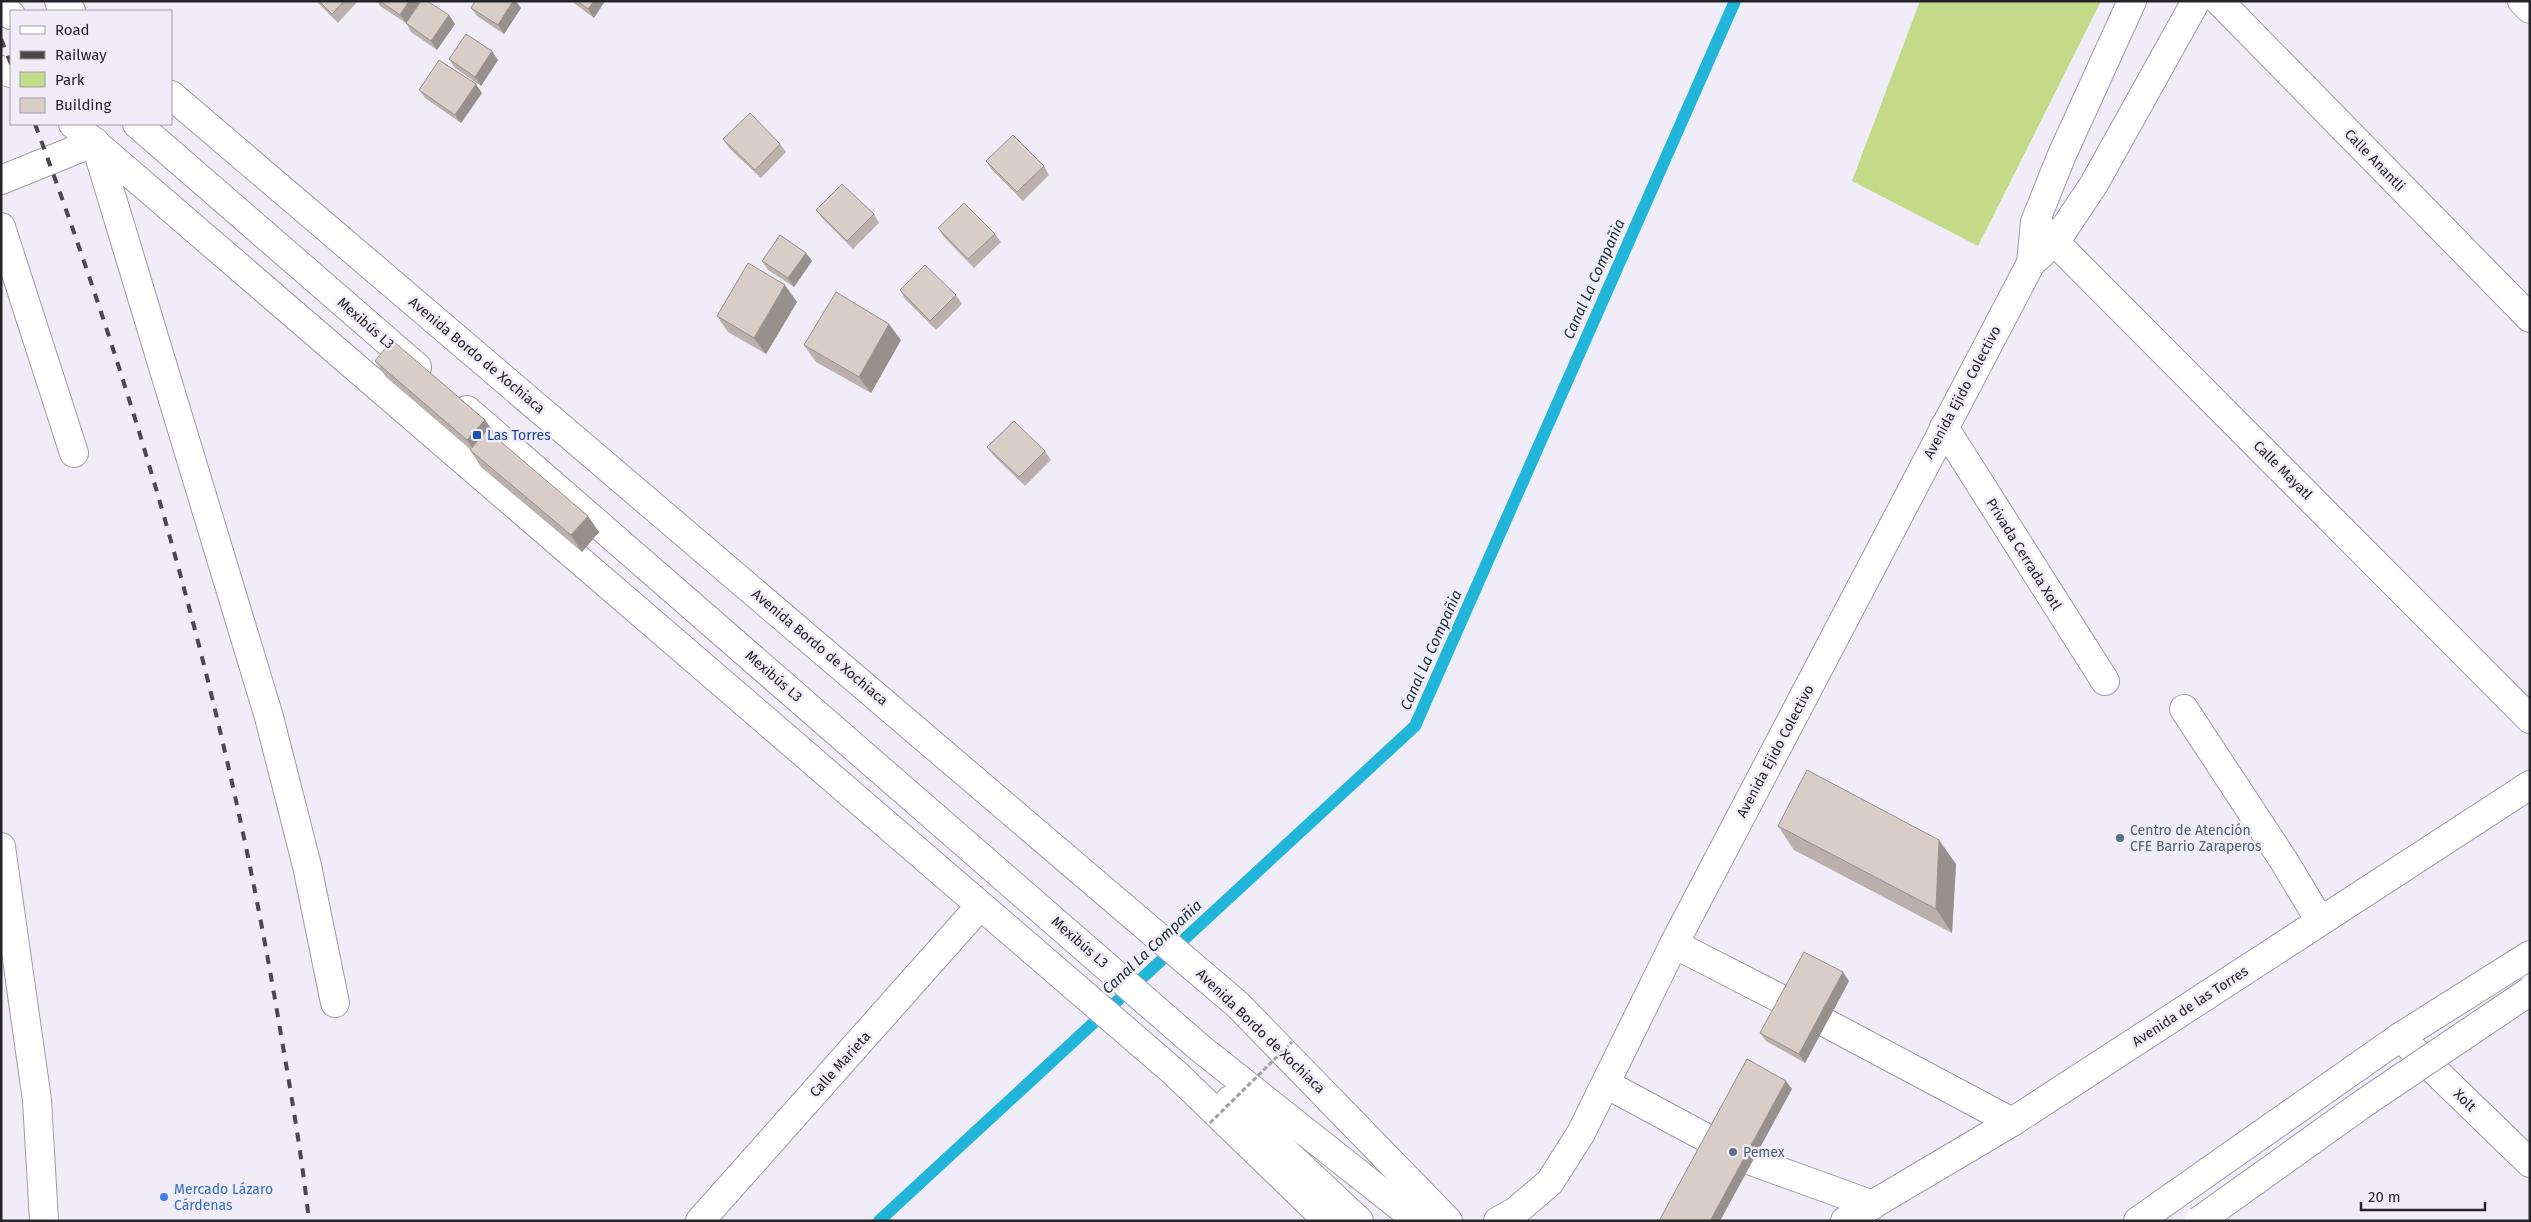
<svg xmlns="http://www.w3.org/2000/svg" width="2531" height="1222" font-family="'Fira Sans',sans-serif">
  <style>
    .green { fill: #c3da89 }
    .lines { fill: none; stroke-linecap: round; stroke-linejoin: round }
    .stream { stroke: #21b5da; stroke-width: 12 }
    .minor-casing { stroke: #9f9ba5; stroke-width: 30 }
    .major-casing { stroke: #9f9ba5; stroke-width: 30 }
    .minor { stroke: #fff; stroke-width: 28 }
    .major { stroke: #fff; stroke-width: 28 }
    .rail { stroke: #4a494e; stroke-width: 4; stroke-dasharray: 9 9; stroke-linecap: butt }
    .major-bridge-casing { stroke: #9f9ba5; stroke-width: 30; stroke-linecap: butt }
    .path-bridge { stroke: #a19ea6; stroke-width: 3; stroke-dasharray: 5 2.5; stroke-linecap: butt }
    .major-bridge { stroke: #fff; stroke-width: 28 }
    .wall { fill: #bbb0ac }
    .shaded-wall { fill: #98908c }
    .building { fill: #d9cdc8; stroke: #98908c }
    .transit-dot { fill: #1a4fb4; stroke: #f1edf8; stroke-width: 2 }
    .service-dot { fill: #5c6f8a; stroke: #f1edf8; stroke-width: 2 }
    .shop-dot { fill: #3f7fe0; stroke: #f1edf8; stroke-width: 2 }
    .labels { text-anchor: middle; stroke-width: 5; stroke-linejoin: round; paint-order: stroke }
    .street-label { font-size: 14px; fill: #252428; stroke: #f1edf8 }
    .transit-label { font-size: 14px; fill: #164399; stroke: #f1edf8; text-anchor: start }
    .service-label { font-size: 14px; fill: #4e5e75; stroke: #f1edf8; text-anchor: start }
    .shop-label { font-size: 14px; fill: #366cbe; stroke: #f1edf8; text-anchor: start }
    .water-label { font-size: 15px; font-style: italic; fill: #172d34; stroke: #f1edf8 }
  </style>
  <rect width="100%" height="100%" fill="#f1edf8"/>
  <path class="green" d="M 1920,1 L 2101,1 L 1978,246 L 1852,181 Z"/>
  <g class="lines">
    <path class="stream" d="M 879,1221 L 1415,726 L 1735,1"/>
    <defs>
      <path id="minor" d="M 2219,1 L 2530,318
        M 2522,1 L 2530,9
        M 1,6 L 11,15
        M 1,70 L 11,73
        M 73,124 L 1175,1073 L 1328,1221
        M 137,124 L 417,367
        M 95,142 L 269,717 L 307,866 L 335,1003
        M 1,180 L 95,142
        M 2038,225 L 2530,719
        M 1,227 L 74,453
        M 467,410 L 1200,1048 L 1418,1221
        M 1944,427 L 2105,681
        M 2184,709 L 2284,861 L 2320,921
        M 1674,944 L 1787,1002
        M 1826,1023 L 2012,1122
        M 2400,1037 L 2530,1163
        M 1606,1084 L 1712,1141
        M 1230,1100 L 1359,1221
        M 1754,1162 L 1873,1205
        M 700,1221 L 980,906"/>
      <path id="major" d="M 59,1 L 71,11
        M 171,95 L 1238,1005 L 1448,1221
        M 2031,263 L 2035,222 L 2061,157 L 2132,1
        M 1,847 L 37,1100 L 44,1221
        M 1498,1221 L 1516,1211 L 1550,1182 L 1581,1133 L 1674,944 L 2031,263 L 2056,241 L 2094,184 L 2196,1
        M 1845,1221 L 2012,1122 L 2530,785
        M 2138,1221 L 2400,1037 L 2530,955"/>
    </defs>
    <use href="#minor" class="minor-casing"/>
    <use href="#major" class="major-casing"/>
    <use href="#minor" class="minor"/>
    <use href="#major" class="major"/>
    <path class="rail" d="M 1,39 L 11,64
      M 35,124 C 144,418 229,720 280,1029 C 291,1093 302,1157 309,1221"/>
    <defs>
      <path id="major-bridge" d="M 2199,1221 L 2364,1103 L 2530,991"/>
    </defs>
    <use href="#major-bridge" class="major-bridge-casing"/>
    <path class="path-bridge" d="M 1210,1123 L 1292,1042"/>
    <use href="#major-bridge" class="major-bridge"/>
  </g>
  <path class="wall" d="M 316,1 L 358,1 L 338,23 Z
    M 377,1 L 427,1 L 455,24 L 437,50 L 411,32 L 406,23 L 380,6 Z
    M 571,1 L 605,1 L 594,18 Z
    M 471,8 L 521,8 L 504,34 L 477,16 Z
    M 449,59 L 498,60 L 481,86 L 455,68 Z
    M 419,90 L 482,93 L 461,123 L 425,98 Z
    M 723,139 L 780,144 L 786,152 L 761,178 L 729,148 Z
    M 986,161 L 1044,166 L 1049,175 L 1023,201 L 992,170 Z
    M 816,210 L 874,214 L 879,223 L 853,249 L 822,218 Z
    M 938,228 L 995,234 L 1001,242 L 974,268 L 944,237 Z
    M 806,253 L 812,261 L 794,287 L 768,270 L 762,261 Z
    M 900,290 L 956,295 L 962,304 L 936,330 L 905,299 Z
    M 797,302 L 766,354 L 728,332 L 717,316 Z
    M 901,340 L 871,393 L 816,362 L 804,345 Z
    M 375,361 L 485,420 L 497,437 L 496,437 L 599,532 L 582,552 L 481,467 L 470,450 L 470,449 L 386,377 Z
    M 987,447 L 1045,451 L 1051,460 L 1025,486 L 993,455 Z
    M 1778,826 L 1956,864 L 1952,933 L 1794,850 Z
    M 1849,981 L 1805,1063 L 1766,1041 L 1760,1033 Z"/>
  <path class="shaded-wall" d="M 409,1 L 421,1 L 406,23 L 400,15 Z
    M 513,1 L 516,1 L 521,8 L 504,34 L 498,25 Z
    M 594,1 L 605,1 L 594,18 L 588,9 Z
    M 449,15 L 455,24 L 437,50 L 431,41 Z
    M 492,51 L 498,60 L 481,86 L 475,77 Z
    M 476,84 L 482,93 L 461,123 L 455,115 Z
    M 806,253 L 812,261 L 794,287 L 788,278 Z
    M 785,285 L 797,302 L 766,354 L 754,338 Z
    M 889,324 L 901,340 L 871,393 L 859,377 Z
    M 485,420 L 497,437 L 479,457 L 467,440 Z
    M 588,516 L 599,532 L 582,552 L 571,535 Z
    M 1939,840 L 1956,864 L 1952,933 L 1936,909 Z
    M 1843,972 L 1849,981 L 1805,1063 L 1799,1054 Z
    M 1786,1081 L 1792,1089 L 1720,1221 L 1710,1221 Z"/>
  <path class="building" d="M 319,1 L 344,1 L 332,14 Z
    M 380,1 L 409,1 L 400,15 Z
    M 421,1 L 427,1 L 449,15 L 431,41 L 406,23 Z
    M 475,1 L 513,1 L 498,25 L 471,8 Z
    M 577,1 L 594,1 L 588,9 Z
    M 466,34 L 492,51 L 475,77 L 449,59 Z
    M 439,60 L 476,84 L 455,115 L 419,90 Z
    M 750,113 L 780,144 L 755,170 L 723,139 Z
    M 1013,135 L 1044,166 L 1017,192 L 986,161 Z
    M 842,184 L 874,214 L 847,241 L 816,210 Z
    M 964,203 L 995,234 L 968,259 L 938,228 Z
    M 780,235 L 806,253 L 788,278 L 762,261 Z
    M 748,263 L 785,285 L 754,338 L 717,316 Z
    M 925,265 L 956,295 L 930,321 L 900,290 Z
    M 836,292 L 889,324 L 859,377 L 804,345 Z
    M 392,340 L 485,420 L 467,440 L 375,361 Z
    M 1014,421 L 1045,451 L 1019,477 L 987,447 Z
    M 487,430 L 588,516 L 571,535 L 470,450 Z
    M 1807,770 L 1939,840 L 1936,909 L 1778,826 Z
    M 1804,952 L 1843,972 L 1799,1054 L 1760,1033 Z
    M 1747,1059 L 1786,1081 L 1710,1221 L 1659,1221 Z"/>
  <rect class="transit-dot" x="472" y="430" width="10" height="10" rx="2.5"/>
  <g class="service-dot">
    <circle cx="2120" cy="838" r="5"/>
    <circle cx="1733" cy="1152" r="5"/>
  </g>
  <circle class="shop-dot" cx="164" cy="1197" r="5"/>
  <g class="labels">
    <g class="street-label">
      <text transform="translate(2375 160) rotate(46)" y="5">Calle Anantli</text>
      <text transform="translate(366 323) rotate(41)" y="5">Mexibús L3</text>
      <text transform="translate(477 355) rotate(40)" y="5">Avenida Bordo de Xochiaca</text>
      <text transform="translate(1962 392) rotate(-62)" y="5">Avenida Ejido Colectivo</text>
      <text transform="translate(2283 470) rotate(45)" y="5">Calle Mayatl</text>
      <text transform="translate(2024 554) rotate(58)" y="5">Privada Cerrada Xotl</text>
      <text transform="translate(820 647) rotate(40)" y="5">Avenida Bordo de Xochiaca</text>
      <text transform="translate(774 676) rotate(41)" y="5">Mexibús L3</text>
      <text transform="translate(1775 751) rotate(-62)" y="5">Avenida Ejido Colectivo</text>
      <text transform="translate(1080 942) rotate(41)" y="5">Mexibús L3</text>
      <text transform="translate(2190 1006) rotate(-33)" y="5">Avenida de las Torres</text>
      <text transform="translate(1261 1031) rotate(44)" y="5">Avenida Bordo de Xochiaca</text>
      <text transform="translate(840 1064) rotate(-48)" y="5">Calle Marieta</text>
      <text transform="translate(2465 1100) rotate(44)" y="5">Xolt</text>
    </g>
    <g class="transit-label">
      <text x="487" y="440">Las Torres</text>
    </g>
    <g class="service-label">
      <text x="2130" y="835">Centro de Atención<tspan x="2130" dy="16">CFE Barrio Zaraperos</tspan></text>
      <text x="1743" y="1157">Pemex</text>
    </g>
    <g class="shop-label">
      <text x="174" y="1194">Mercado Lázaro<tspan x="174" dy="16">Cárdenas</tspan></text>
    </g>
    <g class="water-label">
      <text transform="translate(1594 279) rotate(-66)" y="5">Canal La Compañia</text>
      <text transform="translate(1431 650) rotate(-66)" y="5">Canal La Compañia</text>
      <text transform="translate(1152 947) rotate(-43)" y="5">Canal La Compañia</text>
    </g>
  </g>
  <rect width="2531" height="1222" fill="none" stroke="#252428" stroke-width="5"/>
  <rect x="10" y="10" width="162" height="115" fill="#f1edf8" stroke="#9f9da5"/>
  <rect x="20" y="26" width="25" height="8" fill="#ffffff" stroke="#9f9da5"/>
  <text x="55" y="35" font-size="15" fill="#252428">Road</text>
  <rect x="20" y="51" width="25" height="8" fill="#4a494e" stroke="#9f9da5"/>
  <text x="55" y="60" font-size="15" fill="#252428">Railway</text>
  <rect x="20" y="72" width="25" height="15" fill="#c3da89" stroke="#9f9da5"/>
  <text x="55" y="85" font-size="15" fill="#252428">Park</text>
  <rect x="20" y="98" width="25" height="15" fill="#d9cdc8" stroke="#9f9da5"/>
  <text x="55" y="110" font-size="15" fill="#252428">Building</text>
  <path d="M2361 1202v8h124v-8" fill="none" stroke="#252428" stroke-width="2.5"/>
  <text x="2368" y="1202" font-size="15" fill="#252428" stroke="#f1edf8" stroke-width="4" paint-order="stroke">20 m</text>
</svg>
